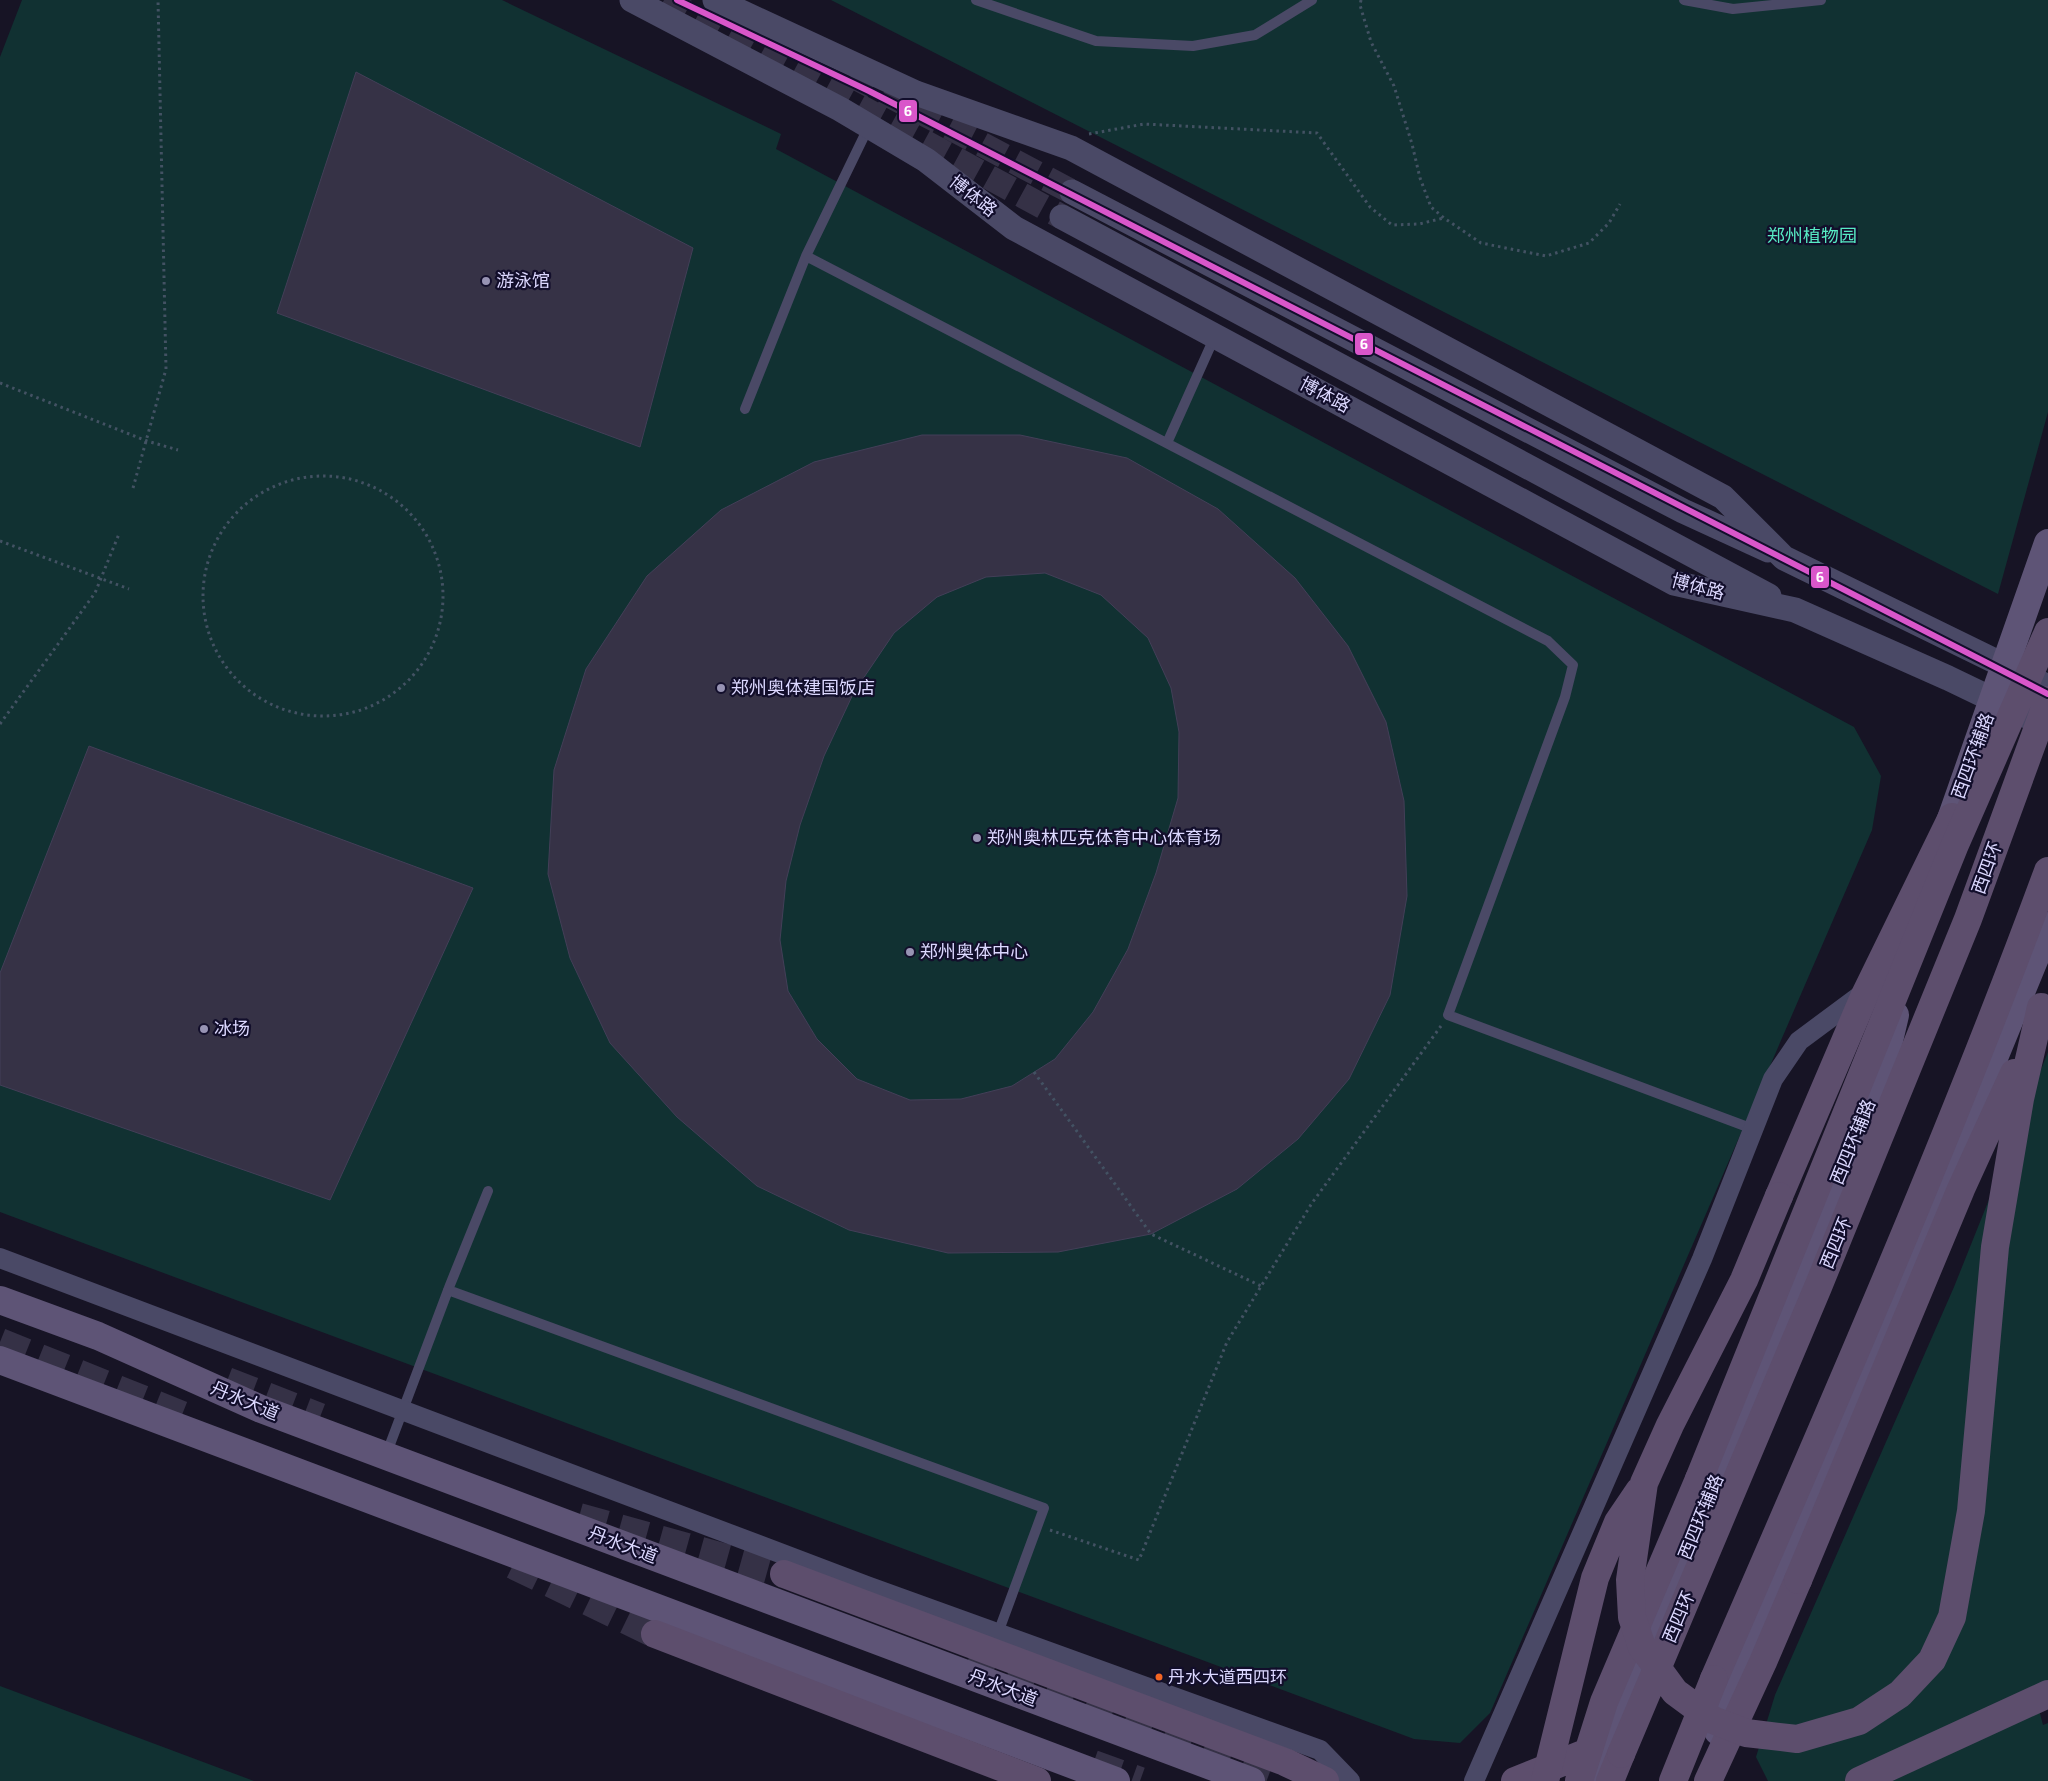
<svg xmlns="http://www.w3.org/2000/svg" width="2048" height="1781" font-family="'Exo 2','Noto Sans SC',sans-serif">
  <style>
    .green { fill: #113132 }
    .building { fill: #363246; stroke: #433f58; fill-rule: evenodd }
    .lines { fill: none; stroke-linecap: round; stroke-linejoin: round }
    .tertiary-tunnel { stroke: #353146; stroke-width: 25; stroke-dasharray: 25 12; stroke-linecap: butt }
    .primary-tunnel { stroke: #353146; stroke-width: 28; stroke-dasharray: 28 14; stroke-linecap: butt }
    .trunk-tunnel { stroke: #353146; stroke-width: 28; stroke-dasharray: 28 14; stroke-linecap: butt }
    .path { stroke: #435263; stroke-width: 3; stroke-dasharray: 2.5 4; stroke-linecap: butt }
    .service { stroke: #4a4966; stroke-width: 10 }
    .minor { stroke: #4a4966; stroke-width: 20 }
    .tertiary { stroke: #4a4966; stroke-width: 25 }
    .primary { stroke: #5e5476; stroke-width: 28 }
    .trunk { stroke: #5d4e6d; stroke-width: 28 }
    .trunk-bridge { stroke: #5d4e6d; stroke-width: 28 }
    .metro-1-casing { stroke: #120e2b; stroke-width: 10 }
    .metro-1 { stroke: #d956ca; stroke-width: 6 }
    .poi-dot { fill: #9793b3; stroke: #120e2b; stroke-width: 2 }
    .bus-dot { fill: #f26522; stroke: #120e2b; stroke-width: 2 }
    .labels { text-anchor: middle; stroke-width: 4.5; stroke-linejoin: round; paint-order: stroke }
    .bus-label { font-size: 17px; fill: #dcd8ff; stroke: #120e2b; text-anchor: start }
    .street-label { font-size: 18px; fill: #dcd8ff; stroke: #120e2b }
    .park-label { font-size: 18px; fill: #57ebc4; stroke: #120e2b }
    .poi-label { font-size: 18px; fill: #dcd8ff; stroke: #120e2b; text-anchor: start }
    .line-badge { stroke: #120e2b; stroke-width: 2 }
    .badge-label { font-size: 14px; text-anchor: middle; font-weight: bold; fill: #fff }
  </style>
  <rect width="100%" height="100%" fill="#171425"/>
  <path class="green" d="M 22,0 L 502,0 L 781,134 L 776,149 L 1854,727 L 1881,776 L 1872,830 L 1490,1713 L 1460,1743 L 1414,1739 L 0,1212 L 0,57 Z
    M 831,0 L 2048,0 L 2048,412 L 1998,594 Z
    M 2048,1052 L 2048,1686 L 2034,1690 L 2043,1725 L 2048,1723 L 2048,1781 L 1768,1781 L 1756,1757 L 1775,1695 L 1954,1287 Z
    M 0,1686 L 254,1781 L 0,1781 Z"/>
  <path class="building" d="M 356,72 L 693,248 L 640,447 L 277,313 Z
    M 922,435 L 1020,435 L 1127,458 L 1218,509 L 1295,578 L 1348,646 L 1386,722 L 1404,801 L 1407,896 L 1390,995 L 1349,1079 L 1298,1139 L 1237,1189 L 1151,1234 L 1058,1252 L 948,1253 L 849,1230 L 757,1186 L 677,1117 L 610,1043 L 570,958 L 548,874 L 554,770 L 586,669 L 647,576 L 721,510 L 814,462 ZM 1045,573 L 1101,595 L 1148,638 L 1171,688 L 1179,732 L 1178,798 L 1156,873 L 1128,949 L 1093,1012 L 1055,1059 L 1012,1086 L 961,1099 L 910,1100 L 857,1079 L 817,1039 L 788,991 L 780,940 L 786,881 L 800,825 L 824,756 L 854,692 L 894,633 L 937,597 L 986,577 Z
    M 89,746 L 473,888 L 330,1200 L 0,1085 L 0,973 Z"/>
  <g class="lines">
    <path class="tertiary-tunnel" d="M 664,0 L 1062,217
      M 851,75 L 1072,192"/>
    <path class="primary-tunnel" d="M 1093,1764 L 1140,1781"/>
    <path class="trunk-tunnel" d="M 0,1342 L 192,1419
      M 227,1381 L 320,1417
      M 579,1517 L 784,1574
      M 513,1565 L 655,1634
      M 968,1660 L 1278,1774"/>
    <path class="path" d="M 1361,0 L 1360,5 L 1371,42 L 1394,86 L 1412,144 L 1420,178 L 1431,207 L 1444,218 L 1481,243 L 1546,256 L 1589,243 L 1609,223 L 1620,204
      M 1089,134 L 1144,124 L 1317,133 L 1370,207 L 1392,225 L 1419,224 L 1444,218
      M 0,383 L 147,441 L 178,450
      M203 596a120 120 0 1 1 240 0a120 120 0 1 1-240 0Z
      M 133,488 L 166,369 L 158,0
      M 0,541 L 129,589
      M 0,724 L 95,593 L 119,534
      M 1034,1072 L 1151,1234 L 1261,1286
      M 1050,1530 L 1139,1560 L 1227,1342 L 1312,1203 L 1441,1026"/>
    <path class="service" d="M 976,0 L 1096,41 L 1193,46 L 1255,35 L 1312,0
      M 1684,0 L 1733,9 L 1821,0
      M 869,126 L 806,256 L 1548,641 L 1573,665 L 1565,697 L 1448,1015 L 1753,1129
      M 745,409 L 806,256
      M 1167,443 L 1215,336
      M 448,1290 L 1044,1508 L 998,1633
      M 386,1455 L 450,1285 L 488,1191"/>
    <path class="minor" d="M 0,1258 L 867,1586 L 1320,1750 L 1350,1781
      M 1474,1781 L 1702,1259 L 1773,1079 L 1799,1041 L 1865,992"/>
    <path class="tertiary" d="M 632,0 L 840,109 L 926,160 L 1014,228 L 1674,583 L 1795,610 L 1948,678 L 2048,726
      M 715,0 L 916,93 L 1071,148 L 1723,497 L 1784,558 L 2048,687
      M 1072,192 L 1683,511 L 1768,550
      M 1062,217 L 1769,596"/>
    <path class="primary" d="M 1944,839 L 2048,543
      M 0,1300 L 98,1336 L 261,1409 L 1251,1781
      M 0,1360 L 1116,1781
      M 1718,1731 L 2048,926
      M 1591,1781 L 1627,1698 L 1881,1075 L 1895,1015"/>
    <path class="trunk" d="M 1779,1196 L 1864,997 L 1952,817
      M 784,1574 L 1285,1762 L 1325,1781
      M 655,1634 L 1037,1781
      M 1714,1679 C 1830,1412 1947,1145 2048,871
      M 1515,1781 L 1588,1752
      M 1579,1781 L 1604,1702 L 1699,1479
      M 1610,1781 L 1621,1754
      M 1708,1781 L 1763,1662 L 1798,1580
      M 1859,1781 L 2048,1694"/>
    <path class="trunk-bridge" d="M 1779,1196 L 1744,1280 L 1670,1425 L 1644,1483 L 1630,1580 L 1632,1617 L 1642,1647 L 1675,1692 L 1713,1720 L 1746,1733 L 1797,1739 L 1859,1721 L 1900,1694 L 1932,1660 L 1952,1617 L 1971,1511 L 1995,1247 L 2020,1099 L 2041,1007
      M 1699,1479 L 1954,847 L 2048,632
      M 1798,1580 L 1961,1189 L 2014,1073
      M 1621,1754 L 1818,1287 L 1968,919 L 2048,700
      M 1545,1781 L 1595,1578 L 1618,1522 L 1639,1491
      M 1673,1781 L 1714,1679"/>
    <defs>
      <path id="metro-1" d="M 677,0 L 869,91 L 2048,694"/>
    </defs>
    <use href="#metro-1" class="metro-1-casing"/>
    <use href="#metro-1" class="metro-1"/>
  </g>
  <g class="poi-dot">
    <circle cx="486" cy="281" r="5"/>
    <circle cx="721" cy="688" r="5"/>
    <circle cx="977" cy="838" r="5"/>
    <circle cx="910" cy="952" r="5"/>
    <circle cx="204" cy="1029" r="5"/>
  </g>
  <circle class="bus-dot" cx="1159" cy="1677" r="4.5"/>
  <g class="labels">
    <g class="bus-label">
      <text x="1168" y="1683">丹水大道西四环</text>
    </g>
    <g class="street-label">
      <text transform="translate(973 196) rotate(38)" y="6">博体路</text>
      <text transform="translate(1325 395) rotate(28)" y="6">博体路</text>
      <text transform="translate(1698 587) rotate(15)" y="6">博体路</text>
      <text transform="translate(1973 756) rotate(-70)" y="6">西四环辅路</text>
      <text transform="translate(1987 868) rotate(-70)" y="6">西四环</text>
      <text transform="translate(1853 1142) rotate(-68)" y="6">西四环辅路</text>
      <text transform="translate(1836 1243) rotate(-68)" y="6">西四环</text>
      <text transform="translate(245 1401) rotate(23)" y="6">丹水大道</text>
      <text transform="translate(1701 1517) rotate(-68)" y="6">西四环辅路</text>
      <text transform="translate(623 1545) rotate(21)" y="6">丹水大道</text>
      <text transform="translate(1679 1617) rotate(-67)" y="6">西四环</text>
      <text transform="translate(1003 1688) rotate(21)" y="6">丹水大道</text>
    </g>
    <g class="park-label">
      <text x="1812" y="242">郑州植物园</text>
    </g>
    <g class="poi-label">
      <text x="496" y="287">游泳馆</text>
      <text x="731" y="694">郑州奥体建国饭店</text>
      <text x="987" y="844">郑州奥林匹克体育中心体育场</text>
      <text x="920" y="958">郑州奥体中心</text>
      <text x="214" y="1035">冰场</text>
    </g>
  </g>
  <g class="line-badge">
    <rect x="898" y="99" width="20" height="24" rx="5" fill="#d956ca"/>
    <rect x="1354" y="332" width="20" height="24" rx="5" fill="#d956ca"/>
    <rect x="1810" y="565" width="20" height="24" rx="5" fill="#d956ca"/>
  </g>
  <g class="badge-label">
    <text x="908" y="116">6</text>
    <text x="1364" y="349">6</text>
    <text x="1820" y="582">6</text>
  </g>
</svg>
